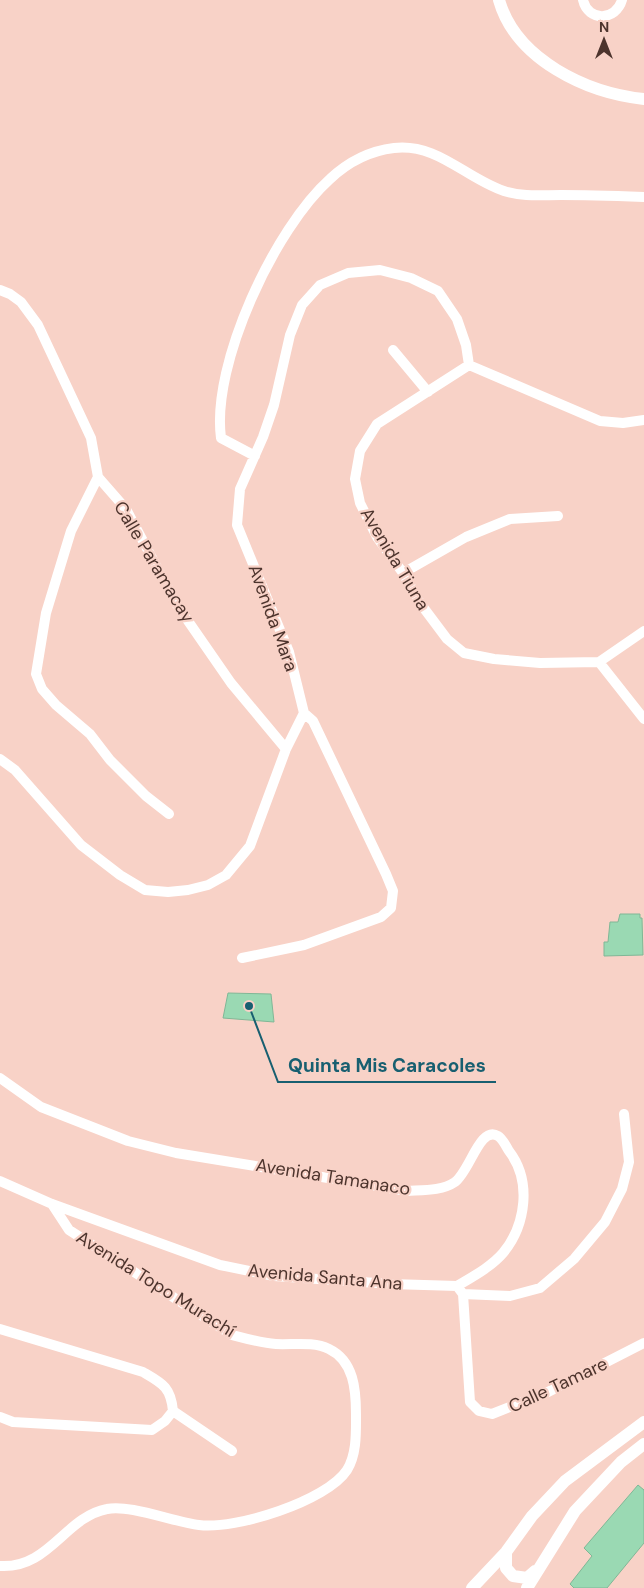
<svg xmlns="http://www.w3.org/2000/svg" width="644" height="1588" font-family="'DM Sans',sans-serif">
  <style>
    .building { fill: #9ad9b3; stroke: #80b796 }
    .lines { fill: none; stroke-linecap: round; stroke-linejoin: round }
    .minor { stroke: #fff; stroke-width: 10 }
    .tertiary { stroke: #fff; stroke-width: 12 }
    .labels { text-anchor: middle; stroke-width: 4.5; stroke-linejoin: round; paint-order: stroke }
    .street-label { font-size: 18px; fill: #4d342d; stroke: #f8d2c7 }
    .leader { fill: none; stroke: #185f70; stroke-width: 2 }
    .callout-dot { fill: #185f70; stroke: #f8d2c7; stroke-width: 2 }
    .callout-label { font-size: 19px; text-anchor: middle; font-weight: bold; fill: #185f70; stroke: #f8d2c7; stroke-width: 4.5; stroke-linejoin: round; paint-order: stroke }
  </style>
  <rect width="100%" height="100%" fill="#f8d2c7"/>
  <path class="building" d="M 620,914 L 640,914 L 640,918 L 642,918 L 643,955 L 604,956 L 604,942 L 608,942 L 610,922 L 618,922 Z
    M 228,993 L 271,994 L 274,1022 L 223,1018 Z
    M 638,1485 L 644,1490 L 644,1543 L 607,1588 L 574,1588 L 570,1584 L 592,1556 L 584,1548 Z"/>
  <g class="lines">
    <path class="minor" d="M 583,0 C 588,22 616,21 622,0
      M 0,290 L 10,294 L 21,302 L 38,325 L 91,438 L 98,477 L 126,509 L 177,605 L 231,683 L 286,749
      M 393,350 L 428,392
      M 469,365 L 377,424 L 360,451 L 355,479 L 360,503 L 377,537 L 403,573 L 420,603 L 447,639 L 464,653 L 494,659 L 540,663 L 599,662 L 644,719
      M 469,365 L 600,421 L 623,423 L 644,420
      M 255,456 L 221,438 C 211,364 275,228 330,179 C 348,162 369,151 394,148 C 438,143 465,178 504,191 C 523,197 541,195 561,195 C 588,195 616,196 644,197
      M 98,477 L 71,531 L 46,613 L 36,674 L 42,689 L 56,705 L 90,734 L 110,760 L 146,796 L 169,814
      M 403,573 L 466,537 L 510,519 L 558,516
      M 599,662 L 644,631
      M 0,759 L 15,770 L 81,845 L 120,875 L 145,890 L 168,892 L 188,890 L 208,885 L 226,875 L 250,846 L 286,749 L 304,713 L 289,652 L 237,525 L 240,489 L 263,437 L 274,405 L 290,335 L 302,305 L 320,285 L 348,273 L 380,270 L 411,278 L 438,291 L 457,319 L 466,345 L 469,365
      M 242,958 L 304,945 L 381,917 L 391,908 L 393,891 L 386,874 L 313,721 L 304,713
      M 0,1078 L 41,1107 L 128,1141 L 176,1153 L 407,1191 C 423,1190 442,1191 455,1182 C 470,1171 480,1125 498,1136 C 502,1138 506,1146 509,1151 C 532,1181 526,1225 503,1253 C 491,1267 472,1277 457,1286
      M 0,1181 L 52,1204 L 220,1265 L 274,1276 L 391,1284 L 457,1286
      M 457,1286 L 463,1294 L 470,1402 L 479,1411 L 492,1414 L 548,1392 L 644,1343
      M 463,1294 L 510,1296 L 540,1288 L 574,1259 L 605,1222 L 622,1189 L 629,1162 L 624,1114
      M 0,1329 L 143,1372 C 162,1383 171,1387 173,1411 L 165,1421 L 152,1430 L 13,1422 L 0,1417
      M 173,1411 L 232,1451
      M 0,1566 C 49,1569 65,1517 107,1509 C 129,1504 174,1522 199,1525 C 235,1530 327,1501 347,1470 C 357,1454 356,1432 356,1414 C 356,1390 354,1361 329,1349 C 313,1341 293,1345 276,1344 C 261,1343 247,1339 232,1335 L 69,1230 L 52,1204"/>
    <path class="tertiary" d="M 499,0 C 516,60 587,93 644,99
      M 506,1552 L 506,1568 L 513,1576 L 527,1578 L 535,1571
      M 472,1588 L 506,1552 L 532,1516 L 565,1481 L 644,1422
      M 527,1588 L 575,1511 L 621,1462 L 644,1444"/>
  </g>
  <g class="labels">
    <g class="street-label">
      <text transform="translate(395 559) rotate(59)" y="6">Avenida Tiuna</text>
      <text transform="translate(154 562) rotate(59)" y="6">Calle Paramacay</text>
      <text transform="translate(273 618) rotate(70)" y="6">Avenida Mara</text>
      <text transform="translate(333 1177) rotate(9)" y="6">Avenida Tamanaco</text>
      <text transform="translate(325 1277) rotate(5)" y="6">Avenida Santa Ana</text>
      <text transform="translate(156 1284) rotate(32)" y="6">Avenida Topo Murachí</text>
      <text transform="translate(558 1385) rotate(-25)" y="6">Calle Tamare</text>
    </g>
  </g>
  <path class="leader" d="M249 1006L278 1082H496"/>
  <circle class="callout-dot" cx="249" cy="1006" r="5"/>
  <g class="callout-label">
    <text x="387" y="1072">Quinta Mis Caracoles</text>
  </g>
  <g transform="translate(604 40)" stroke="#f8d2c7" stroke-width="4" paint-order="stroke">
  <path d="M0-4L9 19L0 12L-9 19Z" fill="#4d342d"/>
  <text y="-8" font-size="14" font-weight="bold" text-anchor="middle" fill="#4d342d">N</text>
  </g>
</svg>
